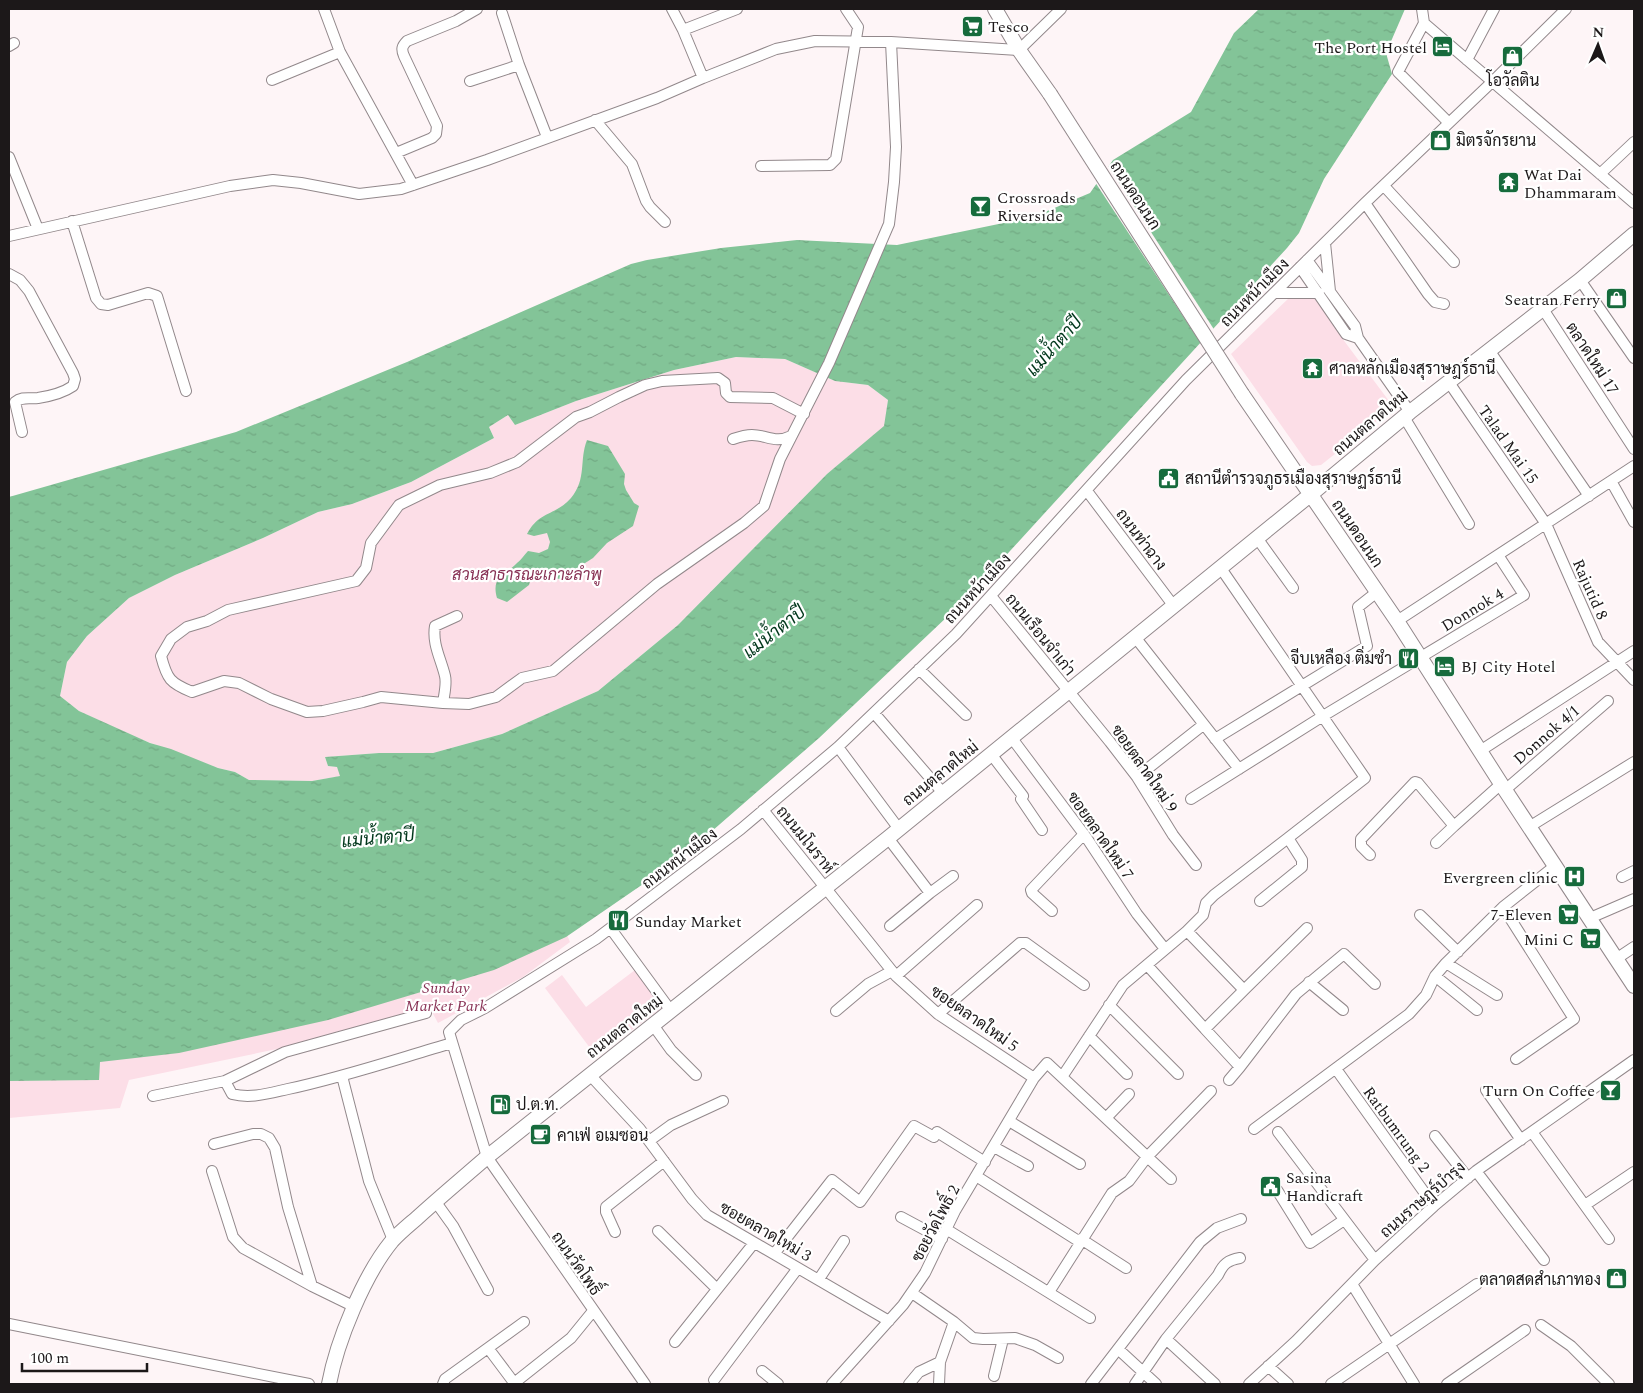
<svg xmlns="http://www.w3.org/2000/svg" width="1643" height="1393" font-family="Spectral,Sarabun,serif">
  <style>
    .green { fill: #fcdee7 }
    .water { fill: url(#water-ripples); fill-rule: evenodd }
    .pier { fill: #fef5f7 }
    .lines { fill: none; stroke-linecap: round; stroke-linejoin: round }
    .minor-casing { stroke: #92888b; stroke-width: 12 }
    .major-casing { stroke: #92888b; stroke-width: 16 }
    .minor { stroke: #fff; stroke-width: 10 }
    .major { stroke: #fff; stroke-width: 14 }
    .major-bridge-casing { stroke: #92888b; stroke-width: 16; stroke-linecap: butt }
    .major-bridge { stroke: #fff; stroke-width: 14 }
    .labels { text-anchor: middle; stroke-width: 4.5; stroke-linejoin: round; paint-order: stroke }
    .poi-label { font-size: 16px; fill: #1c1819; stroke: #fff; text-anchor: start }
    .street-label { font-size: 16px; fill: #1c1819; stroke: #fff }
    .park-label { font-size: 16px; font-style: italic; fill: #893356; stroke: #fff }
    .water-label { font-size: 18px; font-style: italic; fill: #01371b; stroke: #fff }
  </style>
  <defs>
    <pattern id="water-ripples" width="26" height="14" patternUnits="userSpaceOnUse" patternTransform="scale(1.25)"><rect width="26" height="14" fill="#83c498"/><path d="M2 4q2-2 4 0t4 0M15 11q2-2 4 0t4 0" fill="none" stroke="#71a882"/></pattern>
  </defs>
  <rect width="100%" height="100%" fill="#fef5f7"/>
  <path class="green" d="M 1291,296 L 1314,296 L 1342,338 L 1389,401 L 1388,412 L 1321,465 L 1312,466 L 1307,462 L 1231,354 Z
    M 736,357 L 785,359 L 835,381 L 868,385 L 888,400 L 885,426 L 827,474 L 678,625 L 598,691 L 502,734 L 433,753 L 379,753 L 325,757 L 328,766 L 337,767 L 341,776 L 312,781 L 249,780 L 235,772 L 218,768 L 132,736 L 79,711 L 60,696 L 67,662 L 87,636 L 129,598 L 175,575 L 263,538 L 318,512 L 352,504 L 411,482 L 494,438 L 489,427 L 508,415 L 515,425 L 576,401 L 674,370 Z
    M 565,930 L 570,942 L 523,977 L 438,1023 L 431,1010 L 306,1043 L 129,1080 L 120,1108 L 9,1118 L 9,1080 L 94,1056 Z
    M 635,970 L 663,1007 L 596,1056 L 545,988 L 562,975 L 586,1007 Z"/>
  <path class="water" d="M 1259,9 L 1405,9 L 1386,53 L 1392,74 L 1324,179 L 1299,233 L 1287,248 L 967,598 L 819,738 L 681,858 L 566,937 L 494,970 L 328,1020 L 179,1053 L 100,1062 L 99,1080 L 9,1081 L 9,497 L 236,432 L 407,362 L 631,264 L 647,260 L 721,248 L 797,240 L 897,245 L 1033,217 L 1090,193 L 1113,160 L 1191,112 L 1234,33 ZM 736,357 L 785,359 L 835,381 L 868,385 L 888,400 L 884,426 L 827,474 L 678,625 L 598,691 L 502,734 L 433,753 L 379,753 L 325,757 L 328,766 L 337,767 L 340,776 L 312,781 L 249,780 L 235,772 L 218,768 L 171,749 L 150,743 L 79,711 L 60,696 L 67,662 L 87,636 L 129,598 L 175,575 L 263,538 L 318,512 L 352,504 L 411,482 L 494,438 L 489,427 L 508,415 L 515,425 L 576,401 L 674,370 Z
    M 587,440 L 608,446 L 625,474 L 624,484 L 626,490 L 634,503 L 639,506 L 633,526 L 607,543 L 593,558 L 560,579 L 554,578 L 553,573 L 546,571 L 537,573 L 531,578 L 529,585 L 507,602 L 497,598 C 491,577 504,576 517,563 C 521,560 524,555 528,551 L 539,553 L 548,549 L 550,542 L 547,533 L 534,536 L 527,534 C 539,511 555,516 571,498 C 587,479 579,460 587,440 Z"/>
  <path class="pier" d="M 1107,164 L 1215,331 L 1202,345 L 1095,182 Z"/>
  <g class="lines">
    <defs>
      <path id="minor" d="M 324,9 L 340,52 L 413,185
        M 672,9 L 683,30 L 703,78
        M 1422,9 L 1424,23
        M 502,13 L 519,65 L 547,137
        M 1424,23 L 1634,203
        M 1424,23 L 1398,72 L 1449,123
        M 683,30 L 737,9
        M 9,46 L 14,43
        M 1467,60 L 1494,9
        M 272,80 L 340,52
        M 470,81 L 519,65
        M 595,120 L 632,164 L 646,201 L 650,207 L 665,222
        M 396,153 L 432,138 L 436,134 L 437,126 L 404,56 C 401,49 402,46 407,41 L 456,21 L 477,9
        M 9,157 L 38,229
        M 761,166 L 830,165 L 836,159 L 858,27 L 846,9
        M 1600,174 L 1634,142
        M 1384,186 L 1454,262
        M 1365,203 L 1428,294 L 1435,302 L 1444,304
        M 72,221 L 96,298 L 101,304 L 108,305 L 148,293 L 157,296 L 186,391
        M 9,236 L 230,186 L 273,180 L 301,183 L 359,194 L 401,189 L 487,160 L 657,98 L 703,78 L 776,49 L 815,41 L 891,42 L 1019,50 L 1061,9
        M 1325,243 L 1330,291
        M 1307,260 L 1355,326 L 1358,338 L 1410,412
        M 1300,267 L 1346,334 L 1358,338
        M 9,274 L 20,280 L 29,291 L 73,373 L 75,379 L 73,386 C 63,393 51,396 38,398 C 30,399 22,396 15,402 L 22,432
        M 1580,280 L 1634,358
        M 1274,293 L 1319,293
        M 1543,309 L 1634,449
        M 1489,350 L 1589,496
        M 1448,381 L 1546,524 L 1598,642 L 1634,680
        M 804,414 L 773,398 L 730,397 L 726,393 L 725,383 L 718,378 L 662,381 L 645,385 L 619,397 L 590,412 L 576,417 L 517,462 L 490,473 L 440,485 L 399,505 L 371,543 L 366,568 L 356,581 L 228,610 L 207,621 L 187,627 L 171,639 L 161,656 C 167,679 170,683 192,692 L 224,681 L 239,683 L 271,699 L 307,712 L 323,711 L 363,702 L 381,697 L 443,703 L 469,704 L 496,697 L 522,678 L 553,671 L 657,584 L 744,523 L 764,506 L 780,459 L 829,363 L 889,224 L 894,182 L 896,147 L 891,42
        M 1404,417 L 1469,524
        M 733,439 C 739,437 745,435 752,435 C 767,435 775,444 791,436
        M 1611,481 L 1634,522
        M 1087,491 L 1173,605
        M 1257,538 L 1293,588
        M 1220,567 L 1365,778 L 1288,838 L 1302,860 L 1302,867 L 1260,901
        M 991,596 L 1110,742 L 1137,777 L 1173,835 L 1196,865
        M 1397,621 L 1634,466
        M 1135,637 L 1239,769
        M 919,669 L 966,715
        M 443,703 C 444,695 447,684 445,676 C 441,659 432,644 435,626 L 457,616
        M 874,713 L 943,793
        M 1011,737 L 1086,837 L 1137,914 L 1165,949
        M 1215,739 L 1367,646 L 1358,607 L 1377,592
        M 838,747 L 899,829
        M 1480,751 L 1634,651
        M 991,754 L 1023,796 L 1021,799 L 1042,830
        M 1137,777 L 1203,725
        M 1505,790 L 1608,701
        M 1191,799 L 1323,716 L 1524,595 L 1498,555
        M 763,810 L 896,976 L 938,1014 L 1034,1078
        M 1529,827 L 1634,762
        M 888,838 L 930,893
        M 1436,843 L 1454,826
        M 1370,855 L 1361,846 L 1361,839 L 1415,782 L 1418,783 L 1454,826 L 1501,784
        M 1622,877 L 1634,871
        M 1503,907 L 1574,1019 L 1516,1059
        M 1052,911 L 1032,893 L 1031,890 L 1084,834
        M 1420,915 L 1458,952
        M 1590,918 L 1634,899
        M 890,926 L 930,893 L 953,876
        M 611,929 L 671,1011
        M 1187,931 L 1203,915 L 1206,903 L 1214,895 L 1288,838
        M 1616,959 L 1634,947
        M 1446,963 L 1497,995
        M 896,976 L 977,905
        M 1435,976 L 1477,1010
        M 1309,982 L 1343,1010
        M 1244,990 L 1307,928
        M 1109,1005 L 1178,1074
        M 836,1011 L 868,984 L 892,971
        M 938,1014 L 1020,943 L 1026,943 L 1084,985
        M 653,1025 L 671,1050 L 696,1075
        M 1205,1029 L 1240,1067 L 1296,994 L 1344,954 L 1375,984
        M 1089,1036 L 1127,1074
        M 1336,1069 L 1434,1206
        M 590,1075 L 640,1129 L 692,1199 L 707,1215 L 889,1321
        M 342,1076 L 369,1181 L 393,1240
        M 1062,1077 L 1123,985 L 1187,931 L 1244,990 L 1205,1029 L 1147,965
        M 1229,1080 L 1240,1067
        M 225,1081 L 285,1052 L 426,1013
        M 1486,1090 L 1521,1140
        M 153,1096 L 225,1081 L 232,1094 C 251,1099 270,1093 288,1089 C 344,1077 397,1059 452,1043
        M 1106,1118 L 1129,1094
        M 1009,1121 L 1080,1164
        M 1254,1129 L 1409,1014 L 1426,995 L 1435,976 L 1446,963 L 1503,907 L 1555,866
        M 1278,1132 L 1375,1260
        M 1532,1132 L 1609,1239
        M 1435,1136 L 1468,1178
        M 649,1141 L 671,1125 L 723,1101
        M 214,1144 L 253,1134 L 261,1134 L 269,1138 L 275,1148 L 288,1207 L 312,1286
        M 994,1147 L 1028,1166
        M 212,1171 L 233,1237 L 243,1248 L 312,1286 L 355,1307
        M 1476,1171 L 1544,1260
        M 976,1176 L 1080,1242
        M 1277,1190 L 1310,1243 L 1344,1220
        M 435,1201 L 453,1226 L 488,1290
        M 1585,1205 L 1634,1172
        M 901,1217 L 942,1239
        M 946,1229 L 1090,1318
        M 658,1231 L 717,1289
        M 615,1232 L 606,1212 L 606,1207 L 664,1161
        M 1081,1239 L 1126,1268
        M 774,1254 L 832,1180 L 860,1202 L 914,1126 L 934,1137 L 937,1132 L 985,1162
        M 819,1279 L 844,1241
        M 1352,1284 L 1414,1384
        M 1049,1292 L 1112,1193 L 1129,1181 L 1147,1157 L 1211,1091
        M 912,1293 L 954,1322 L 940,1362 L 939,1384
        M 954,1322 L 973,1338 L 983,1339 L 1015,1338 L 1035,1345 L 1058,1358
        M 9,1324 L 309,1384
        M 1541,1325 L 1571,1346 L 1609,1384
        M 1166,1339 L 1215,1384
        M 675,1342 L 754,1243
        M 488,1348 L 515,1384
        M 1118,1349 L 1156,1384
        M 1268,1366 L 1288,1384
        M 762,1371 L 778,1384
        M 994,1376 L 1003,1339
        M 714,1380 L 798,1268
        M 443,1384 L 445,1379 L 524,1322
        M 513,1384 L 571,1338 L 593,1311
        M 645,1384 L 487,1157 L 449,1032 L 461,1020 L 485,1008 L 596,939 L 741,829 L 838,747 L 956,634 L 1186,380 L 1365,203 L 1492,82 L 1566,9
        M 832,1384 L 903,1305 L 925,1273 L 955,1211 L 1034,1078 L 1047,1063 L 1171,1179
        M 909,1384 L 919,1372 L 940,1362
        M 1091,1384 L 1200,1242 L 1217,1228 L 1241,1219
        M 1135,1384 L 1166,1339 L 1218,1275 C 1223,1264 1228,1260 1240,1258
        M 1249,1384 L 1296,1341 L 1375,1260 L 1434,1206 L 1476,1171 L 1634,1060
        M 1331,1384 L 1477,1284
        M 1447,1384 L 1525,1330"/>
      <path id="major" d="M 995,9 L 1019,50 L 1050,94
        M 1242,394 L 1397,621 L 1505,790 L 1634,986
        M 329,1384 C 337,1341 364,1275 392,1241 C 399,1233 409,1225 417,1218 C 440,1197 464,1177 487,1157 L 888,838 L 1310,495 L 1410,412 L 1580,280 L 1634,234"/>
    </defs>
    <use href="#minor" class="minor-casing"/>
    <use href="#major" class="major-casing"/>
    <use href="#minor" class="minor"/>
    <use href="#major" class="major"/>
    <defs>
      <path id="major-bridge" d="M 1050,94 L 1242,394"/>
    </defs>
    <use href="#major-bridge" class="major-bridge-casing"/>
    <use href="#major-bridge" class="major-bridge"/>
  </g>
  <defs>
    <symbol id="supermarket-square" viewBox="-11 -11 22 22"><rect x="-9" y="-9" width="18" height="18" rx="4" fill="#166b3c" stroke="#fff"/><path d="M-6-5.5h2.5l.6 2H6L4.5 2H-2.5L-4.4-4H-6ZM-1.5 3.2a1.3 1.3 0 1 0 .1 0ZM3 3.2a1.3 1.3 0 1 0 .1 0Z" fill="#fff"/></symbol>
    <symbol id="hotel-square" viewBox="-11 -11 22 22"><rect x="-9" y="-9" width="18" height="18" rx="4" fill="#166b3c" stroke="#fff"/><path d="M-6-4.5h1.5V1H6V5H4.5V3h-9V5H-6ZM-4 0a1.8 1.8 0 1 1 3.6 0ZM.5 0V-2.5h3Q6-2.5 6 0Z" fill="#fff"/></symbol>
    <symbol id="shop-square" viewBox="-11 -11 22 22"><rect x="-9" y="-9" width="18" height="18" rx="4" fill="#166b3c" stroke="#fff"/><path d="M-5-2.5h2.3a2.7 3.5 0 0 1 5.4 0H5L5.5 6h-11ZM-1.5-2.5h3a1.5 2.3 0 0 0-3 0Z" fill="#fff"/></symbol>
    <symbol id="temple-square" viewBox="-11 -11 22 22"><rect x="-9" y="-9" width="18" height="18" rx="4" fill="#166b3c" stroke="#fff"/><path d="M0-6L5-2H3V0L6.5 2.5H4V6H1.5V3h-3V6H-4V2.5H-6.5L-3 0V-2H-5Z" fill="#fff"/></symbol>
    <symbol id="bar-square" viewBox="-11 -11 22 22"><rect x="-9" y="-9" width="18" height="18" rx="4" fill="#166b3c" stroke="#fff"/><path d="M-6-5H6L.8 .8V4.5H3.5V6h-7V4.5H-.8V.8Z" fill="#fff"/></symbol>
    <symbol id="civic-square" viewBox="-11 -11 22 22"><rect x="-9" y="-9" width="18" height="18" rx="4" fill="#166b3c" stroke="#fff"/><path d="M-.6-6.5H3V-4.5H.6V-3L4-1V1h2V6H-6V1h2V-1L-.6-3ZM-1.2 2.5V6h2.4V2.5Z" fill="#fff"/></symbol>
    <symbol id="restaurant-square" viewBox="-11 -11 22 22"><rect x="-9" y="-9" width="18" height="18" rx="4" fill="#166b3c" stroke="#fff"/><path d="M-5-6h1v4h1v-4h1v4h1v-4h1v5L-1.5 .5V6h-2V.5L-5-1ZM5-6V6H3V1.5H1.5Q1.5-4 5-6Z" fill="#fff"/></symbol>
    <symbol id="hospital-square" viewBox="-11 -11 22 22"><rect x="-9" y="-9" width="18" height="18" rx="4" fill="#166b3c" stroke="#fff"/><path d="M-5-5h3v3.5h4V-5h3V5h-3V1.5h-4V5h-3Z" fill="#fff"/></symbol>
    <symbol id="fuel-square" viewBox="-11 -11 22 22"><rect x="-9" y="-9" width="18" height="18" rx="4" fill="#166b3c" stroke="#fff"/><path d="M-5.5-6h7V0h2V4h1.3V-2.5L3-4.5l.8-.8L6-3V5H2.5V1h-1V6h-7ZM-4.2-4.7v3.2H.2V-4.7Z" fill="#fff"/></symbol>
    <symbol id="cafe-square" viewBox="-11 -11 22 22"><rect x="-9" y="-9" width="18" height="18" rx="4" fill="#166b3c" stroke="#fff"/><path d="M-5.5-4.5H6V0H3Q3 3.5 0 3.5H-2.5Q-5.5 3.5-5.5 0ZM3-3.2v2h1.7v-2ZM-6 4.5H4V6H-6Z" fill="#fff"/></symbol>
  </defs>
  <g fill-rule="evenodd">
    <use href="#supermarket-square" x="960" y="14" width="25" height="25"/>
    <use href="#hotel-square" x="1430" y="34" width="25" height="25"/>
    <use href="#shop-square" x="1500" y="44" width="25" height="25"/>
    <use href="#shop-square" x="1428" y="128" width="25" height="25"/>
    <use href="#temple-square" x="1496" y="170" width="25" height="25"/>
    <use href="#bar-square" x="968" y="194" width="25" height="25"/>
    <use href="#shop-square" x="1604" y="286" width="25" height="25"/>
    <use href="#temple-square" x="1300" y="356" width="25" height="25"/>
    <use href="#civic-square" x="1156" y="466" width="25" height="25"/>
    <use href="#restaurant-square" x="1396" y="646" width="25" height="25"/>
    <use href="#hotel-square" x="1432" y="654" width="25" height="25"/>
    <use href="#hospital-square" x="1562" y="864" width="25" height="25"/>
    <use href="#supermarket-square" x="1556" y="902" width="25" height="25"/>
    <use href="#restaurant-square" x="606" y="908" width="25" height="25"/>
    <use href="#supermarket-square" x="1578" y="926" width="25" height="25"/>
    <use href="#bar-square" x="1598" y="1078" width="25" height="25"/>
    <use href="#fuel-square" x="488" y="1092" width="25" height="25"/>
    <use href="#cafe-square" x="528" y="1122" width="25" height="25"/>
    <use href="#civic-square" x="1258" y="1174" width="25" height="25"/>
    <use href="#shop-square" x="1604" y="1266" width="25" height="25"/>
  </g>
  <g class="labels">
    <g class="poi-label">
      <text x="988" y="32">Tesco</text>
      <text x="1427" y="53" text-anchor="end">The Port Hostel</text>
      <text x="1513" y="86" text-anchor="middle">โอวัลติน</text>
      <text x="1456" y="146">มิตรจักรยาน</text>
      <text x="1524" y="180">Wat Dai<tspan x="1524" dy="18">Dhammaram</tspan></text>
      <text x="997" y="203">Crossroads<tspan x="997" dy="18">Riverside</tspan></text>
      <text x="1600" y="305" text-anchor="end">Seatran Ferry</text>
      <text x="1329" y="374">ศาลหลักเมืองสุราษฎร์ธานี</text>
      <text x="1185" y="484">สถานีตำรวจภูธรเมืองสุราษฏร์ธานี</text>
      <text x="1392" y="664" text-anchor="end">จีบเหลือง ติ่มซำ</text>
      <text x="1461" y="672">BJ City Hotel</text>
      <text x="1558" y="883" text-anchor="end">Evergreen clinic</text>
      <text x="1552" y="920" text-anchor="end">7-Eleven</text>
      <text x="635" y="927">Sunday Market</text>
      <text x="1574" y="945" text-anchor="end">Mini C</text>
      <text x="1595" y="1096" text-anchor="end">Turn On Coffee</text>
      <text x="516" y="1110">ป.ต.ท.</text>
      <text x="557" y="1141">คาเฟ่ อเมซอน</text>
      <text x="1286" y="1183">Sasina<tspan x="1286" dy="18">Handicraft</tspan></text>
      <text x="1601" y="1285" text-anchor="end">ตลาดสดสำเภาทอง</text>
    </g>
    <g class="street-label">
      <text transform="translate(1136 195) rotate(57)" y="6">ถนนดอนนก</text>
      <text transform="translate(1254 292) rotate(-45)" y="6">ถนนหน้าเมือง</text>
      <text transform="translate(1593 358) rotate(57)" y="6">ตลาดใหม่ 17</text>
      <text transform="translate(1370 422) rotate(-40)" y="6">ถนนตลาดใหม่</text>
      <text transform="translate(1509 444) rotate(55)" y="6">Talad Mai 15</text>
      <text transform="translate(1358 533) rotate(56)" y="6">ถนนดอนนก</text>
      <text transform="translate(1142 539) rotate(53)" y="6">ถนนท่าฉาง</text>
      <text transform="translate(977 588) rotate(-47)" y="6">ถนนหน้าเมือง</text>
      <text transform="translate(1591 589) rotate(66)" y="6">Rajutid 8</text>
      <text transform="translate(1472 609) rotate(-31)" y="6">Donnok 4</text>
      <text transform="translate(1041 634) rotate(51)" y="6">ถนนเรือนจำเก่า</text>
      <text transform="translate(1546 734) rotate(-41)" y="6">Donnok 4/1</text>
      <text transform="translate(1145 768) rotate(55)" y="6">ซอยตลาดใหม่ 9</text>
      <text transform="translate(940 773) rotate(-39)" y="6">ถนนตลาดใหม่</text>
      <text transform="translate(1101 835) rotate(55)" y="6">ซอยตลาดใหม่ 7</text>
      <text transform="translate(806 839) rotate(51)" y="6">ถนนมโนราห์</text>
      <text transform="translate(679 858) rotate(-37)" y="6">ถนนหน้าเมือง</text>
      <text transform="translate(975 1018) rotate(35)" y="6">ซอยตลาดใหม่ 5</text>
      <text transform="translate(624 1026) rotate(-38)" y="6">ถนนตลาดใหม่</text>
      <text transform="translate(1397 1129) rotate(54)" y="6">Ratbumrung 2</text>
      <text transform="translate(1422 1199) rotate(-41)" y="6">ถนนราษฎร์บำรุง</text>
      <text transform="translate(935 1223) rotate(-62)" y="6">ซอยวัดโพธิ์ 2</text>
      <text transform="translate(766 1231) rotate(30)" y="6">ซอยตลาดใหม่ 3</text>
      <text transform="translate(577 1263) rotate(55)" y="6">ถนนวัดโพธิ์</text>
    </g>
    <g class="park-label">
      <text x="527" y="580">สวนสาธารณะเกาะลำพู</text>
      <text x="446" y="993">Sunday<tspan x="446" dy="18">Market Park</tspan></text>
    </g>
    <g class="water-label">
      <text transform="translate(1054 346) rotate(-48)" y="6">แม่น้ำตาปี</text>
      <text transform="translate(774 632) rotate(-38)" y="6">แม่น้ำตาปี</text>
      <text transform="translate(378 838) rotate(-5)" y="6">แม่น้ำตาปี</text>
    </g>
  </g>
  <rect width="1643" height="1393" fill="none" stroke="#1c1819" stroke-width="20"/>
  <g transform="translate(1598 45) rotate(2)" stroke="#ffffff" stroke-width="4" paint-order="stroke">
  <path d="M0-4L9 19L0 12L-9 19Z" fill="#1c1819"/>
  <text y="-8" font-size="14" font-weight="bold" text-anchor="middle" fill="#1c1819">N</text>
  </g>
  <path d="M22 1363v8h125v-8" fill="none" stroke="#1c1819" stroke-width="2.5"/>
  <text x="30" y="1363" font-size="15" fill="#1c1819" stroke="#ffffff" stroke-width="4" paint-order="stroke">100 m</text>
</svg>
